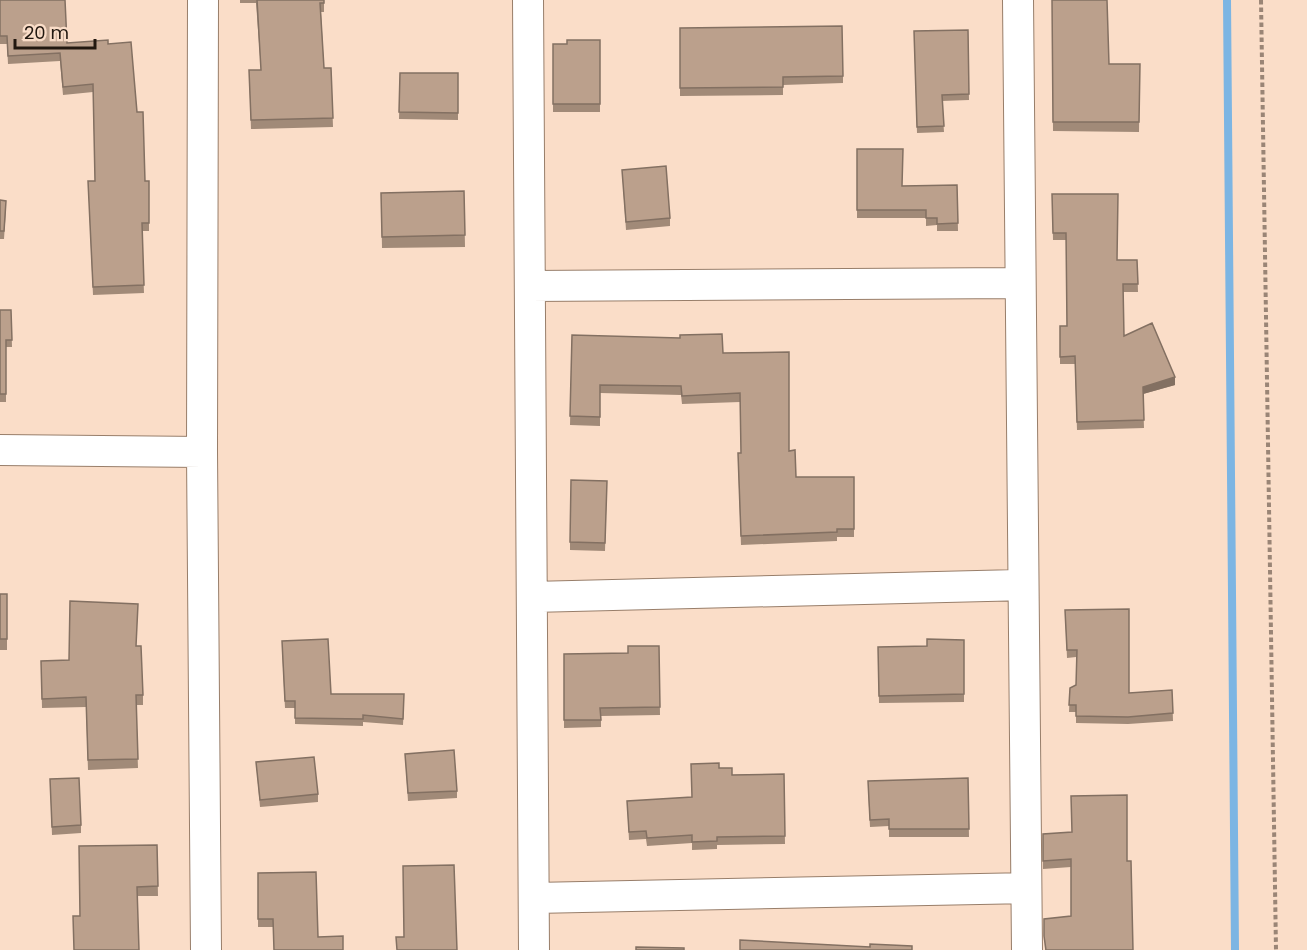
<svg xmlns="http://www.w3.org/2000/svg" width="1307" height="950" font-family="Poppins,sans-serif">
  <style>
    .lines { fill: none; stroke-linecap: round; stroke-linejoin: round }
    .stream { stroke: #7cb5e3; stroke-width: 8 }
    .minor-casing { stroke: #987e6a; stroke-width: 32 }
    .path { stroke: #9a8576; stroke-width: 4; stroke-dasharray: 4.5 3; stroke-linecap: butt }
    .minor { stroke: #fff; stroke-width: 30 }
    .wall { fill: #a18a78 }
    .shaded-wall { fill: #837062 }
    .building { fill: #bba08c; stroke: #837062; stroke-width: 1.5 }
  </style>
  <rect width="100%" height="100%" fill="#faddc8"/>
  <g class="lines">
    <path class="stream" d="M 1227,0 L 1235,950"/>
    <defs>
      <path id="minor" d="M 203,0 L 202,452 L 206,950
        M 528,0 L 534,950
        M 1018,0 L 1027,950
        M 530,286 L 1019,283
        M 0,450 L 202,452
        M 532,597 L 1023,585
        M 534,898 L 1026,888"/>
    </defs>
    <use href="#minor" class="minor-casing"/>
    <path class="path" d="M 1261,0 L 1276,950"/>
    <use href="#minor" class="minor"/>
  </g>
  <path class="wall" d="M 0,0 L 67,43 L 108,44 L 137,112 L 145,181 L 149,181 L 149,231 L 142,231 L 144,293 L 93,295 L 88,181 L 95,181 L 93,92 L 63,95 L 60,61 L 8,64 L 7,44 L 0,44 Z
    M 240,0 L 324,0 L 324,12 L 321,12 L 324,68 L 331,68 L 333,127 L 251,129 L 249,70 L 261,70 L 256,3 L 240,3 Z
    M 1052,0 L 1109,64 L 1140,64 L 1139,132 L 1053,131 Z
    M 680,28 L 843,76 L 843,83 L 783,85 L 783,95 L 680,96 Z
    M 968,30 L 969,100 L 942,101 L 944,132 L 917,133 L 914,31 Z
    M 600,40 L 600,112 L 553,112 L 553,44 L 567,44 Z
    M 400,73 L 458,73 L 458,120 L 399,119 Z
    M 857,149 L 902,186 L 957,185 L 958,231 L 937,231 L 937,225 L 926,226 L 926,218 L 857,218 Z
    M 622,170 L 670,218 L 670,226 L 626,230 Z
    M 464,191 L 465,247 L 382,248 L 381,193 Z
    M 1052,194 L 1117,260 L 1137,260 L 1138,292 L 1123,292 L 1124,336 L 1175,385 L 1143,394 L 1144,428 L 1077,430 L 1075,364 L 1060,364 L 1060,326 L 1067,326 L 1066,240 L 1053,240 Z
    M 0,200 L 6,209 L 4,239 L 0,239 Z
    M 0,310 L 11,310 L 12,347 L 6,347 L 6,402 L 0,402 Z
    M 572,335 L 723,353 L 789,451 L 796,477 L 854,477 L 854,537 L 837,537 L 837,541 L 741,545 L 738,461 L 741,453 L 740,402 L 682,404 L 681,395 L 600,393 L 600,426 L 570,425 Z
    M 607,481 L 605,551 L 570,550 L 570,542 Z
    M 0,594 L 7,594 L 7,650 L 0,650 Z
    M 1065,610 L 1129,693 L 1172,690 L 1173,721 L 1128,724 L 1076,723 L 1076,712 L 1069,712 L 1070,688 L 1076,685 L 1076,657 L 1067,658 Z
    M 964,640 L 964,702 L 879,703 L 878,647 L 927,646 Z
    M 136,646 L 143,695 L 143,705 L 136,705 L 138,768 L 88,770 L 86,707 L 42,708 L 41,661 L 69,660 Z
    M 659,646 L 660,715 L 601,716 L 601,727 L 564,728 L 564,654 L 628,653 Z
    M 282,648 L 331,694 L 404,701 L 403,725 L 363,722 L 363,726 L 295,724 L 295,708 L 285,708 Z
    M 405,754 L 457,791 L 457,798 L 408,801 Z
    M 256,762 L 318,794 L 318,802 L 260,807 Z
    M 719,768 L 732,775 L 784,774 L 785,844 L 717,845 L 717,849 L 692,850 L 692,843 L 647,846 L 646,839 L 629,840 L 627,801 L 692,797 Z
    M 968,778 L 969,837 L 889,837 L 889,826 L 870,827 L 868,789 Z
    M 50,779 L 81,825 L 81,833 L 52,835 Z
    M 1043,834 L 1127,861 L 1133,950 L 1045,950 L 1044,919 L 1071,916 L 1071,867 L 1043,869 Z
    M 157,845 L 158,896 L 137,896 L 80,916 Z
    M 258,873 L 318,937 L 343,950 L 273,927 L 258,927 Z"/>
  <path class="shaded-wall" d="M 1175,377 L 1175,385 L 1143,394 L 1143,387 Z"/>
  <path class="building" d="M 0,0 L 65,0 L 67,43 L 108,40 L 108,44 L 131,42 L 137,112 L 143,112 L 145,181 L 149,181 L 149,223 L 142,223 L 144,285 L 93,287 L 88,181 L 95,181 L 93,84 L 63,87 L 60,53 L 8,56 L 7,36 L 0,36 Z
    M 257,0 L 324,0 L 324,3 L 320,3 L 324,68 L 331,68 L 333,118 L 251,120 L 249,70 L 261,70 Z
    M 1052,0 L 1107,0 L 1109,64 L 1140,64 L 1139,122 L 1053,122 Z
    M 842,26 L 843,76 L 783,77 L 783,87 L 680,88 L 680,28 Z
    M 968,30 L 969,94 L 942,95 L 944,126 L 917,127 L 914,31 Z
    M 567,40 L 600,40 L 600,104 L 553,104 L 553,44 L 567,44 Z
    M 400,73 L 458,73 L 458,113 L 399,112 Z
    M 857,149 L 903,149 L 902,186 L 957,185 L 958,223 L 937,224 L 937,218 L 926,218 L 926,210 L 857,210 Z
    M 666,166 L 670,218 L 626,222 L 622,170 Z
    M 464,191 L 465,235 L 382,237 L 381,193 Z
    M 1052,194 L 1118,194 L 1117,260 L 1137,260 L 1138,284 L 1123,284 L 1124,336 L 1152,323 L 1175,377 L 1143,387 L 1144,420 L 1077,422 L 1075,356 L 1060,357 L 1060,326 L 1067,326 L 1066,233 L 1053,233 Z
    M 0,200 L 6,201 L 4,231 L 0,231 Z
    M 0,310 L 11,310 L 12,340 L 6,340 L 6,394 L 0,394 Z
    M 722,334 L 723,353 L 789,352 L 789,451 L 795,450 L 796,477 L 854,477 L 854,529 L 837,529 L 837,532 L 741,536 L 738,453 L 741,453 L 740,393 L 682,396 L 681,386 L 600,385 L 600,417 L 570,416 L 572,335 L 680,338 L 680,335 Z
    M 571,480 L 607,481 L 605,543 L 570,542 Z
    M 0,594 L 7,594 L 7,639 L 0,639 Z
    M 70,601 L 138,604 L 136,646 L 141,646 L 143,695 L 136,695 L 138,759 L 88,760 L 86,697 L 42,699 L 41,661 L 69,660 Z
    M 1129,609 L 1129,693 L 1172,690 L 1173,713 L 1128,717 L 1076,716 L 1076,705 L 1069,705 L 1070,688 L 1076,685 L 1077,650 L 1067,650 L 1065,610 Z
    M 328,639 L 331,694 L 404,694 L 403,719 L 363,715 L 363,719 L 295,718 L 295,701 L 285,701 L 282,641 Z
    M 927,639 L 964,640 L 964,694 L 879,696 L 878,647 L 927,646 Z
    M 628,646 L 659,646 L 660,707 L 600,708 L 601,720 L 564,720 L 564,654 L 628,653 Z
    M 454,750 L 457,791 L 408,793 L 405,754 Z
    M 314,757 L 318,794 L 260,800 L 256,762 Z
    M 719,763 L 719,768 L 732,768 L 732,775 L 784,774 L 785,836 L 717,837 L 717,841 L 692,842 L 692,835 L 647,838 L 646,831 L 629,832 L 627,801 L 692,797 L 691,764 Z
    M 79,778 L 81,825 L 52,827 L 50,779 Z
    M 968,778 L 969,829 L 889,829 L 889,819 L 870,820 L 868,781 Z
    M 1127,795 L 1127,861 L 1131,861 L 1133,950 L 1046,950 L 1044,936 L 1044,919 L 1071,916 L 1071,859 L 1043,861 L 1043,834 L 1072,832 L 1071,796 Z
    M 157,845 L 158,886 L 137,887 L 139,950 L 74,950 L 73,916 L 80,916 L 79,846 Z
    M 454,865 L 457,950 L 397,950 L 396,937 L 404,937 L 403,866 Z
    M 316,872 L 318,937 L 343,936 L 343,950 L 274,950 L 273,919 L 258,919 L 258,873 Z
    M 740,940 L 870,947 L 870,944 L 912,946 L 912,950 L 740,950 Z
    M 636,947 L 684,948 L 684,950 L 636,950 Z"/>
  <path d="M15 39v9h80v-9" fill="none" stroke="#221810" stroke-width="3"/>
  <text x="24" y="39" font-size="18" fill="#221810" stroke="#faddc8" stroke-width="4.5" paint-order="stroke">20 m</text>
</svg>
